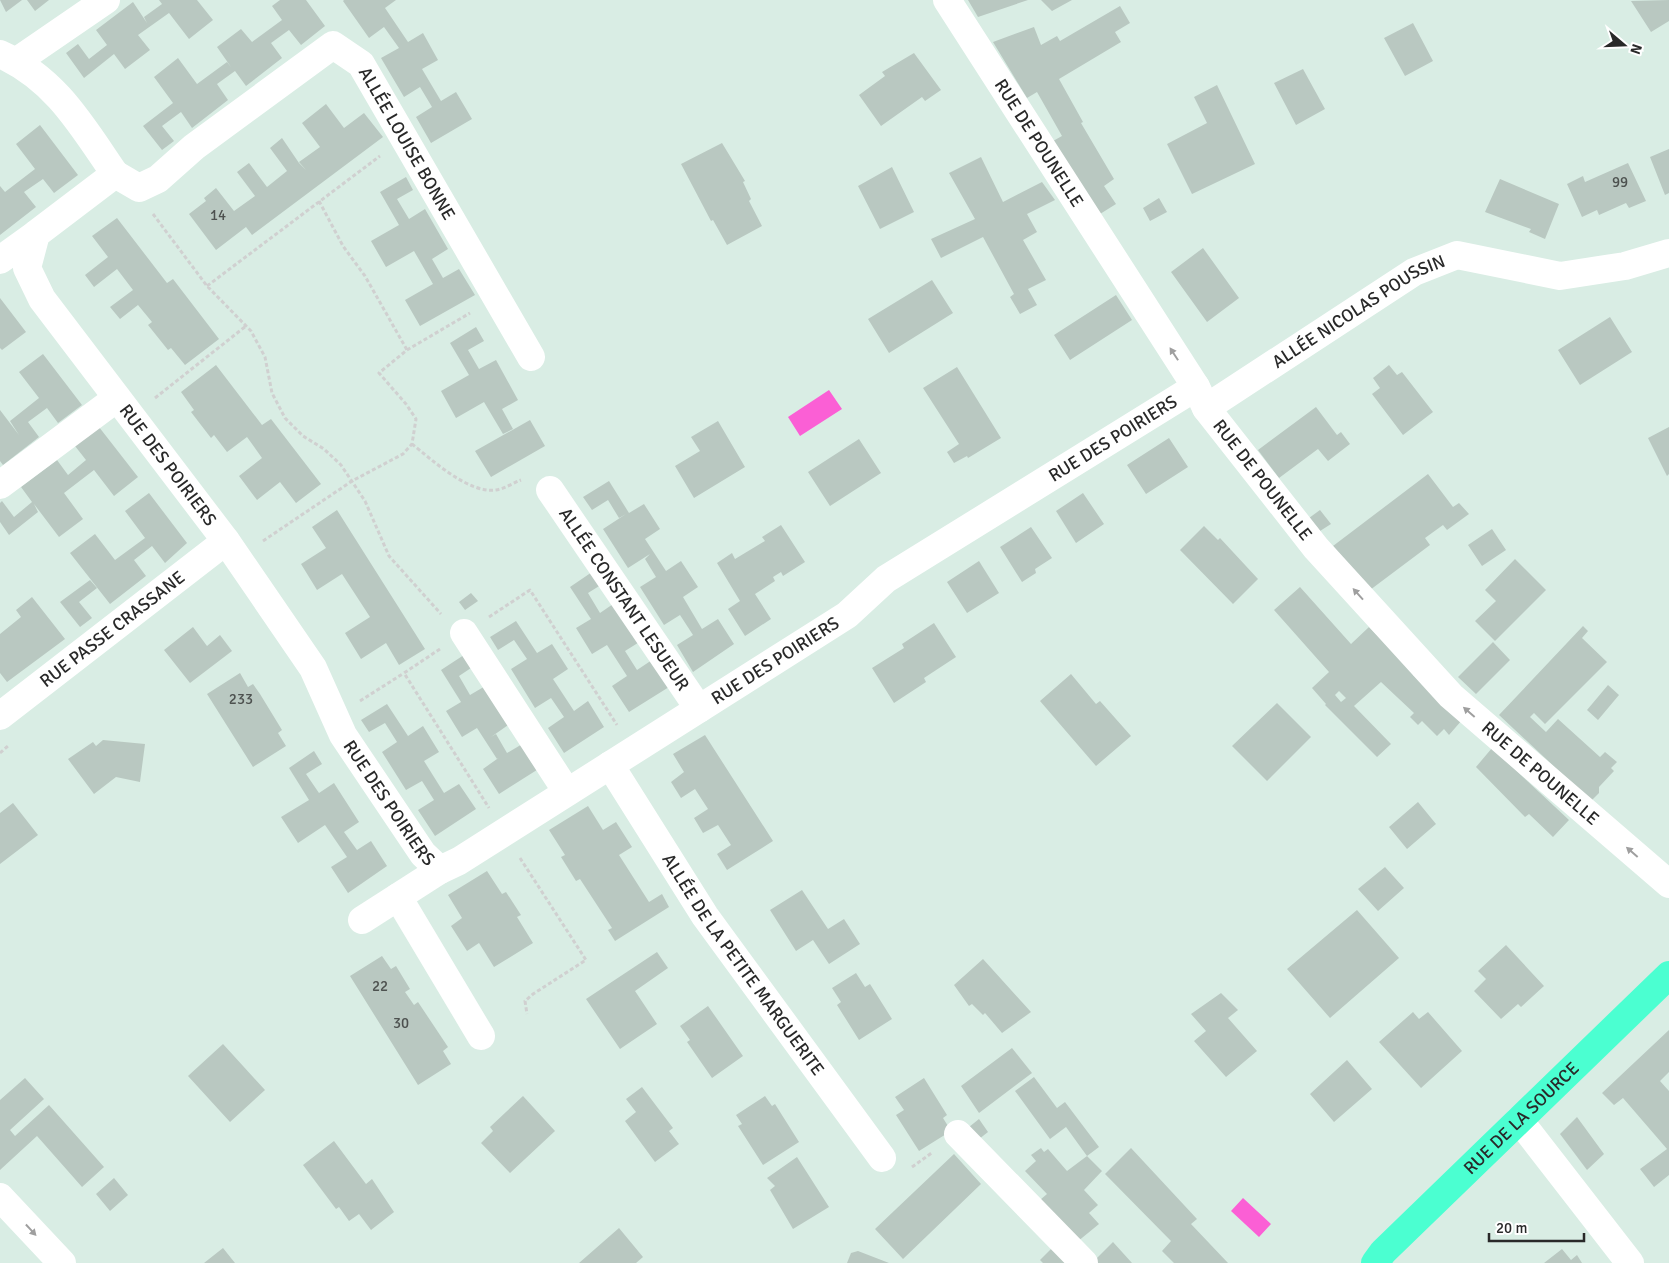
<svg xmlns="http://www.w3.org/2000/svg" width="1669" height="1263" font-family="Signika,sans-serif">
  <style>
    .water { fill: #fb5fd5 }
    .building { fill: #b9c8c1; fill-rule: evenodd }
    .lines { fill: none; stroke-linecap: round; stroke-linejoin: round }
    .path { stroke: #d0d0d0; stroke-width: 3; stroke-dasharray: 4 2.5; stroke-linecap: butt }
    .minor { stroke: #fff; stroke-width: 28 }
    .major { stroke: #4bffd1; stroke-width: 28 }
    .oneway { fill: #9f9f9f }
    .labels { text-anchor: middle; stroke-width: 4.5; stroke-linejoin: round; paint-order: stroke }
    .number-label { font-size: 15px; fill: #4d514f }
    .street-label { font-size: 18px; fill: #292929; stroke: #fff }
  </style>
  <rect width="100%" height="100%" fill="#d9ede4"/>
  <path class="water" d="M 829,390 L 842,409 L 800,436 L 788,417 Z
    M 1243,1198 L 1271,1224 L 1259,1237 L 1231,1211 Z"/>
  <path class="building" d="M 0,0 L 22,0 L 6,12 Z
    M 27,0 L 49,0 L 35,11 Z
    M 159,0 L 197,0 L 213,20 L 189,39 L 169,13 L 138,35 L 150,50 L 125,69 L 114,54 L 84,78 L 66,53 L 78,44 L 89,59 L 107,45 L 96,30 L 133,2 L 147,23 L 144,17 L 162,4 Z
    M 280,0 L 306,0 L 325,26 L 301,45 L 289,30 L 271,43 L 282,58 L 246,86 L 235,71 L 217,84 L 228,100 L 192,128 L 181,112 L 162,126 L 174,141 L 162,150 L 143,126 L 173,103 L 154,77 L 178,58 L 197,84 L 227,62 L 231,67 L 217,47 L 241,29 L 252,42 L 282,20 L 272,6 Z
    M 344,0 L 396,0 L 385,8 L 408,42 L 423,33 L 438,60 L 422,69 L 441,101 L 456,92 L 472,119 L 431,143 L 416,117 L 432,107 L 420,87 L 404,97 L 381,58 L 399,48 L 384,27 L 369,38 L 343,1 Z
    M 968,0 L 1028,0 L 978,17 Z
    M 1041,0 L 1072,0 L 1052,11 Z
    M 1669,0 L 1669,21 L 1651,32 L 1631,1 Z
    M 1120,6 L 1130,23 L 1115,32 L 1121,42 L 1059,79 L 1083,122 L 1081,123 L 1114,179 L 1104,186 L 1116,204 L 1100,214 L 1053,141 L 1062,136 L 1037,92 L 1027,98 L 993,42 L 1034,27 L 1041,45 L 1057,36 L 1060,41 Z
    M 1413,23 L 1433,61 L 1405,76 L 1384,38 Z
    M 914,53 L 941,90 L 925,101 L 922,97 L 881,126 L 859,95 L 885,76 L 882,72 Z
    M 1303,69 L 1325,109 L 1296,125 L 1274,83 Z
    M 1217,85 L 1255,164 L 1192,194 L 1167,144 L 1207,123 L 1194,97 Z
    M 326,104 L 344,128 L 364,113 L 383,137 L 252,235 L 246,227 L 216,250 L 189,214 L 206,201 L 204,198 L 216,188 L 234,211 L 255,196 L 237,172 L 249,163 L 267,187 L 287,171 L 270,148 L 282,138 L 299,163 L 306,170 L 299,162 L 320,147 L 302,123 Z
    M 40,125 L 78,175 L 54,193 L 43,179 L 24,192 L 36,207 L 0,235 L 0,186 L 5,192 L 35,169 L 16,144 Z
    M 722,143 L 745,181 L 743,182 L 751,199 L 749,201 L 762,226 L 727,245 L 713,220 L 711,221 L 681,164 Z
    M 1669,149 L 1669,193 L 1665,195 L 1650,157 Z
    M 981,157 L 1003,202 L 1042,182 L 1055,200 L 1027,214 L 1037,232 L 1023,240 L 1046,280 L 1028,289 L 1037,305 L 1020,314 L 1010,297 L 1014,294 L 983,237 L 941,258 L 931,239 L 975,219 L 949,173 Z
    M 1628,163 L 1646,201 L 1629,208 L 1626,203 L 1599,215 L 1597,210 L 1582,217 L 1567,184 L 1583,176 L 1585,182 Z
    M 892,167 L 914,212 L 880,229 L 858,186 Z
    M 406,177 L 413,190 L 397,199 L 409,219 L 425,209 L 448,249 L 432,259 L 443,278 L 459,269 L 475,295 L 420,326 L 405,300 L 433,284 L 414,251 L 386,267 L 371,241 L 399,225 L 380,192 Z
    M 1500,179 L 1559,204 L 1545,239 L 1529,232 L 1531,229 L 1485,212 Z
    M 1159,198 L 1167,212 L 1150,221 L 1143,208 Z
    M 117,218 L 167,283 L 173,279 L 219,339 L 185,365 L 171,348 L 168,350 L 148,325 L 152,322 L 138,305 L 120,319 L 110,307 L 133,290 L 117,269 L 94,287 L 85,275 L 108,257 L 92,236 Z
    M 1203,248 L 1239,298 L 1207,322 L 1171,272 Z
    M 932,280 L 953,313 L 889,353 L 868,319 Z
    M 1116,295 L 1132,320 L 1070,360 L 1054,335 Z
    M 0,298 L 26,332 L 2,350 L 0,348 Z
    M 1610,317 L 1632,352 L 1580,385 L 1558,350 Z
    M 476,327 L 484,341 L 468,350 L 479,369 L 496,360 L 518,400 L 502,409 L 513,429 L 503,434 L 484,402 L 456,418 L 441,391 L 469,375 L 450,343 Z
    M 43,354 L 82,405 L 58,423 L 47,408 L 28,422 L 39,437 L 3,465 L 0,461 L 0,410 L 19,435 L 10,421 L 39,398 L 19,372 Z
    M 216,365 L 262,425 L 271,419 L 321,484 L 296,503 L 280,482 L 257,500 L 239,476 L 262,458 L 247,437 L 227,452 L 214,435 L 211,438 L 191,412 L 194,410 L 181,392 Z
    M 1389,365 L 1397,375 L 1402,372 L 1433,412 L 1403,435 L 1372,394 L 1380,388 L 1373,378 Z
    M 957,367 L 1001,438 L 968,458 L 967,456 L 954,463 L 947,452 L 959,444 L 923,388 Z
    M 1316,407 L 1337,435 L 1341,432 L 1350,444 L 1328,461 L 1318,449 L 1279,478 L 1258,450 Z
    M 530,420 L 545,446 L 491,477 L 475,451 Z
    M 718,421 L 745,467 L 694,498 L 675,466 L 700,451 L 691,437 Z
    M 99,427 L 138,477 L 114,496 L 94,470 L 64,493 L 83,519 L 59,537 L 34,504 L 38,512 L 9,535 L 0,522 L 0,503 L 2,501 L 14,517 L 32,502 L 21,487 L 57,460 L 68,475 L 86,460 L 75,446 Z
    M 1669,427 L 1669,474 L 1667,476 L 1648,438 Z
    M 1169,438 L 1188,467 L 1146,494 L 1127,465 Z
    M 859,439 L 881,473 L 830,506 L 808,472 Z
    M 1428,474 L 1453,507 L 1459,503 L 1469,514 L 1447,530 L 1443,525 L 1425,538 L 1430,545 L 1370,590 L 1333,546 Z
    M 609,481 L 629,513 L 644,504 L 660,529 L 645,539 L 666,571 L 681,561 L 698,587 L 683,597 L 702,629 L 718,619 L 734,644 L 693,672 L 677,645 L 693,635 L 680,615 L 664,625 L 640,587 L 656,577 L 645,559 L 650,554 L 628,568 L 603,529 L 626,514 L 619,518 L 608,500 L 592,510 L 583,497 Z
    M 149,493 L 187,543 L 165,563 L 152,546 L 134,560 L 146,576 L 110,604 L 70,553 L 95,534 L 115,560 L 145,538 L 148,542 L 125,511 Z
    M 1083,493 L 1104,524 L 1076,543 L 1056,511 Z
    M 337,510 L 425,649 L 399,665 L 386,643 L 361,659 L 345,633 L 370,617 L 342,574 L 317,590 L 301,564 L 326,548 L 312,527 Z
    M 1320,510 L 1331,524 L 1320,531 L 1309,518 Z
    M 781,525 L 805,562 L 783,576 L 781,572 L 773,577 L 775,581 L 755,594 L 771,619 L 745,636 L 728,609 L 740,601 L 717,563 L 732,553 L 735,559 L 765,541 L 762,537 Z
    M 1204,526 L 1218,540 L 1220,538 L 1258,579 L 1233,604 L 1180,550 Z
    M 1031,527 L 1052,558 L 1035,569 L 1036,573 L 1022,582 L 1000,547 Z
    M 1492,529 L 1506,550 L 1482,566 L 1468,545 Z
    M 1515,559 L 1546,590 L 1495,641 L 1475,621 L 1496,601 L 1485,590 Z
    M 979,561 L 999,593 L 967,613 L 947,582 Z
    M 595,570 L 604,583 L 588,593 L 600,613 L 616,602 L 641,641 L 625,651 L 637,670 L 652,660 L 669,687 L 629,712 L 612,686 L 627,676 L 607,645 L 592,654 L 576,628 L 591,619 L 570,587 Z
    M 90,580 L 97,588 L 79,602 L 92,618 L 80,627 L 60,602 Z
    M 1300,587 L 1351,644 L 1369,627 L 1415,674 L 1413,675 L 1462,720 L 1449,735 L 1444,729 L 1437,736 L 1422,721 L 1418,725 L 1410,717 L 1414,713 L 1381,682 L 1354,706 L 1391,744 L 1377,757 L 1325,705 L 1326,704 L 1312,688 L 1329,672 L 1274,610 ZM 1339,691 L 1346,698 L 1341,702 L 1335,695 Z
    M 471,593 L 478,601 L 465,610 L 459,602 Z
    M 32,597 L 65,639 L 7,682 L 0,673 L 0,634 L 21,617 L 16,610 Z
    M 516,621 L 537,653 L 552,644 L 568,669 L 553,679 L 574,711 L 588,701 L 604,727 L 564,753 L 548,728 L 564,717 L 551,698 L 535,708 L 511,669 L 527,659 L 514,640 L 498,650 L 490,637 Z
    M 934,623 L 956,657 L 924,678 L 926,682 L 894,703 L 872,668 L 904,648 L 902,644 Z
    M 1583,626 L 1588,631 L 1582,638 L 1607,662 L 1545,724 L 1534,713 L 1530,717 L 1546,732 L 1558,719 L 1600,757 L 1605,752 L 1617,762 L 1611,768 L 1614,771 L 1599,787 L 1599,793 L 1591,801 L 1499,715 Z
    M 193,627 L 207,646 L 220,635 L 232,651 L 190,683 L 164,650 Z
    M 1493,642 L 1510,660 L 1476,694 L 1458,677 Z
    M 467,653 L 474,666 L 459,676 L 470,695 L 487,685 L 511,723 L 491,737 L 496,734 L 507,753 L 524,743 L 540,768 L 499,794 L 483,769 L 504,754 L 497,759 L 477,728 L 462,737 L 446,711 L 461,702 L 441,670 Z
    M 240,673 L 248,687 L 253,684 L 260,694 L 282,730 L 278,733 L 286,746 L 253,767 L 207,694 Z
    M 1071,674 L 1096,704 L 1100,701 L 1131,736 L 1096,766 L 1040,701 Z
    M 1608,685 L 1619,695 L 1598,720 L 1587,710 Z
    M 1277,703 L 1311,737 L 1267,781 L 1232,746 Z
    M 387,704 L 408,736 L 423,726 L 439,752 L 424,761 L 444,793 L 459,784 L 476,809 L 435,836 L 418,810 L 434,800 L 422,781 L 406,790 L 382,752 L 397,742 L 385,723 L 369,732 L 361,720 Z
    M 705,735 L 773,841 L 727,870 L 717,854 L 731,845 L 718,825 L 703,833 L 694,818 L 708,809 L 695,789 L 681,798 L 671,782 L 684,772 L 673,754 Z
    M 103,740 L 145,744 L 140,782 L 116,777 L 94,794 L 68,759 L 93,742 L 96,746 Z
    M 1492,748 L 1569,820 L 1553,837 L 1529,814 L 1525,817 L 1476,767 Z
    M 314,751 L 322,764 L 306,774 L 319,793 L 334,783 L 359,822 L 344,832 L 357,850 L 371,841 L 387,866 L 348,893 L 331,867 L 347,857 L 325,825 L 298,843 L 281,817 L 309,800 L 289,768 Z
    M 1418,802 L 1436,824 L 1407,849 L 1389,827 Z
    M 13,803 L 38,835 L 0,864 L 0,813 Z
    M 588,806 L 603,830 L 616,822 L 632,847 L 619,855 L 649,902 L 662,894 L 669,907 L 615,941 L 608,930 L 612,928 L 580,879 L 576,881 L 561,857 L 565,855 L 549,830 Z
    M 1385,867 L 1404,888 L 1378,911 L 1358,889 Z
    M 487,871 L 502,894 L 506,892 L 521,915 L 517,917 L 533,943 L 494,967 L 479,943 L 467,951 L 451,926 L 462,918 L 448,895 Z
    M 802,890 L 828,929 L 844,919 L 860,944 L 829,964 L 813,940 L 796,951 L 770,910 Z
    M 1357,910 L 1399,958 L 1330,1018 L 1287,969 Z
    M 1506,945 L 1544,986 L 1521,1007 L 1518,1004 L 1501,1019 L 1474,991 L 1486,979 L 1478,971 Z
    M 657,952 L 668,968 L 635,991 L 657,1024 L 620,1049 L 586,999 Z
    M 382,956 L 391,969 L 396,966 L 410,989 L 405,992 L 414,1005 L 418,1002 L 448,1047 L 443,1051 L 451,1064 L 418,1085 L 350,976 Z
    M 983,959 L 1031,1012 L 1002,1033 L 985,1013 L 983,1015 L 972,1004 L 969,1006 L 954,985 Z
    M 856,973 L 865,987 L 870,984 L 892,1019 L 859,1040 L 837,1005 L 841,1002 L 832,988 Z
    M 1221,993 L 1238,1010 L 1228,1018 L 1257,1051 L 1226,1077 L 1194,1041 L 1206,1031 L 1191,1014 Z
    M 708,1006 L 743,1056 L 712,1078 L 687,1042 L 690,1040 L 680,1026 Z
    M 1413,1012 L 1419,1019 L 1428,1012 L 1462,1051 L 1421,1088 L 1379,1042 Z
    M 1669,1030 L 1669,1072 L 1660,1081 L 1669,1091 L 1669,1175 L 1654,1187 L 1640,1169 L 1667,1149 L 1623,1098 L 1614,1105 L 1602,1093 Z
    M 223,1044 L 265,1090 L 230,1122 L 188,1076 Z
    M 1012,1048 L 1032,1073 L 979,1113 L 961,1086 Z
    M 1347,1060 L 1372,1089 L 1334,1122 L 1310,1094 Z
    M 1034,1077 L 1057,1108 L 1065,1102 L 1099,1147 L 1087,1156 L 1066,1127 L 1050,1139 L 1015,1091 Z
    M 25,1078 L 44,1099 L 10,1130 L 15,1136 L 49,1105 L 104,1167 L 82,1187 L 37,1136 L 0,1170 L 0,1100 Z
    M 924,1078 L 947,1115 L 943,1118 L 951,1131 L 919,1151 L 896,1115 L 904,1110 L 895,1097 Z
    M 642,1087 L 673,1128 L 669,1131 L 679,1144 L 655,1162 L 625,1121 L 636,1112 L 626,1099 Z
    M 523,1096 L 555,1131 L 510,1173 L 481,1143 L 493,1131 L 490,1127 Z
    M 765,1096 L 772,1106 L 775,1104 L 799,1142 L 763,1165 L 738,1126 L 742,1124 L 736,1115 Z
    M 1577,1117 L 1604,1154 L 1587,1170 L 1560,1134 Z
    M 979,1119 L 988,1132 L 974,1143 L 964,1131 Z
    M 334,1141 L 366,1184 L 372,1179 L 394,1212 L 371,1230 L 359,1214 L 349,1221 L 339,1207 L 336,1209 L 303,1165 Z
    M 1041,1148 L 1044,1152 L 1048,1149 L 1067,1171 L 1087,1156 L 1102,1171 L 1084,1190 L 1098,1205 L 1089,1213 L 1099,1224 L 1077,1242 L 1040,1200 L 1047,1194 L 1025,1171 L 1036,1161 L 1031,1155 Z
    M 1131,1148 L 1197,1219 L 1191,1224 L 1228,1263 L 1174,1263 L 1162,1251 L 1171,1241 L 1105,1174 Z
    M 954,1154 L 981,1184 L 903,1259 L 875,1229 Z
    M 797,1157 L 829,1207 L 793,1229 L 770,1190 L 775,1186 L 767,1178 Z
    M 114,1178 L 128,1195 L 110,1211 L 96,1194 Z
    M 619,1228 L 643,1257 L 636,1263 L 579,1263 Z
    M 1113,1242 L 1132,1263 L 1097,1263 L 1095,1260 Z
    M 1056,1244 L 1073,1263 L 1043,1263 L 1040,1260 Z
    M 223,1248 L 235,1263 L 204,1263 Z
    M 1562,1249 L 1571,1260 L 1577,1255 L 1582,1263 L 1544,1263 Z
    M 858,1251 L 889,1263 L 847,1263 L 851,1253 Z"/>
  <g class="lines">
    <path class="path" d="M 319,201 L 343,246 L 365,276 L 407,350
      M 153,214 L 207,286 L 251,331 L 265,357 L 272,393 L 285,418 L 303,436 L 324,449 L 341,465 L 365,501 L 389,556 L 441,614
      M 207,286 L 380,156
      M 155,398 L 246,326
      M 412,444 C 432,460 469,494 496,490 C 504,489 513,483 521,480
      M 263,541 L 352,481 L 403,454 L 412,444 L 416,419 L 406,404 L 379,373 L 407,350 L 470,313
      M 489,617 L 530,590 L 617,725
      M 440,649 L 404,673 L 489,808
      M 360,701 L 404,673
      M 0,753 L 9,745
      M 520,858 L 586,960 L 533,994 L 525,1001 L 527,1014
      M 912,1167 L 933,1152"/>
    <g class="minor">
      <path id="s1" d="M 947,0 L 1196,387 L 1206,408 L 1316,548 L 1451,696 L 1669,884"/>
      <path id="s2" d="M 0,54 C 56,79 82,126 115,174 L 36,234 L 27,268 L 42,299 L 226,541 L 313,668 L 343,735 L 423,854 L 440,870 L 459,861 L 847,615 L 886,579 L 1196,387"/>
      <path d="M 17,61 L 106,0"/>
      <path id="s3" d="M 115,174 L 139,188 L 158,179 L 194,147 L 333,45 L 361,64 L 531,357"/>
      <path d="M 0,260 L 36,234"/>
      <path id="s4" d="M 1206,408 L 1414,272 L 1457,255 L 1560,276 L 1625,266 L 1669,253"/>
      <path d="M 0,485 L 117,398"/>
      <path id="s5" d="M 550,490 L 699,709"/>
      <path d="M 464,633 L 567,792"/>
      <path id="s6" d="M 0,716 L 226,541"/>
      <path id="s7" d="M 610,765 L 705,916 L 882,1158"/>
      <path d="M 398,897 L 481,1036"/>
      <path d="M 362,920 L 440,870"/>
      <path d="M 1519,1120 L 1630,1263"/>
      <path d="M 958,1134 L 1084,1263"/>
      <path d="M 0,1197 L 62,1263"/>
    </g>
    <path class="major" id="s8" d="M 1375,1263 L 1383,1252 L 1669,975"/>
  </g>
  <defs><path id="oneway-solid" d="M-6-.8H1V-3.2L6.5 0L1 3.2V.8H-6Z" transform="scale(1.25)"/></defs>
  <g class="oneway">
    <use href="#oneway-solid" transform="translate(1174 354) rotate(-123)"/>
    <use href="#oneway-solid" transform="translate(1358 594) rotate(-132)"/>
    <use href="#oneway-solid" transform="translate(1469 712) rotate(-139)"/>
    <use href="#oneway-solid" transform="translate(1632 852) rotate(-139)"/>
    <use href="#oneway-solid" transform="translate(31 1230) rotate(47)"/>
  </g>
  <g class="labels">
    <g class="number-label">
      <text x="1620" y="187">99</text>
      <text x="218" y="220">14</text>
      <text x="241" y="704">233</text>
      <text x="380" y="991">22</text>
      <text x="401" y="1028">30</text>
    </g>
    <g class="street-label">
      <text dy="6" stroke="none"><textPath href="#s1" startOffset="170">RUE DE POUNELLE</textPath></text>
      <text dy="6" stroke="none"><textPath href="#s3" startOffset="395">ALLÉE LOUISE BONNE</textPath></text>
      <text dy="6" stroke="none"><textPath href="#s4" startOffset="181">ALLÉE NICOLAS POUSSIN</textPath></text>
      <text dy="6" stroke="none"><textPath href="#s2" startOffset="1836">RUE DES POIRIERS</textPath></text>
      <text dy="6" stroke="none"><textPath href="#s2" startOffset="546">RUE DES POIRIERS</textPath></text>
      <text dy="6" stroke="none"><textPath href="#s1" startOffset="575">RUE DE POUNELLE</textPath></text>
      <text dy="6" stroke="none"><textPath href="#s5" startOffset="132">ALLÉE CONSTANT LESUEUR</textPath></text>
      <text dy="6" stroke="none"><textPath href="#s6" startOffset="142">RUE PASSE CRASSANE</textPath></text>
      <text dy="6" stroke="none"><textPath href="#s2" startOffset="1431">RUE DES POIRIERS</textPath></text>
      <text dy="6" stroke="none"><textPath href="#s1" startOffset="980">RUE DE POUNELLE</textPath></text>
      <text dy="6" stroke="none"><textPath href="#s2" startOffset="951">RUE DES POIRIERS</textPath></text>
      <text dy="6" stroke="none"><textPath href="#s7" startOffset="240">ALLÉE DE LA PETITE MARGUERITE</textPath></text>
      <text dy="6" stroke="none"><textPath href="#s8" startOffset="206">RUE DE LA SOURCE</textPath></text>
    </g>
  </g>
  <g transform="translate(1624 45) rotate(109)" stroke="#ffffff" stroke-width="4" paint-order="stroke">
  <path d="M0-4L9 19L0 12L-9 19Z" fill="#292929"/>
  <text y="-8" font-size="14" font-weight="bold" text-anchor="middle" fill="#292929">N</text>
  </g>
  <path d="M1489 1233v8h95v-8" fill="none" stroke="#292929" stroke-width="2.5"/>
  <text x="1496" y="1233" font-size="15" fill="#292929" stroke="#ffffff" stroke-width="4" paint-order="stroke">20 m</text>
</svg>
